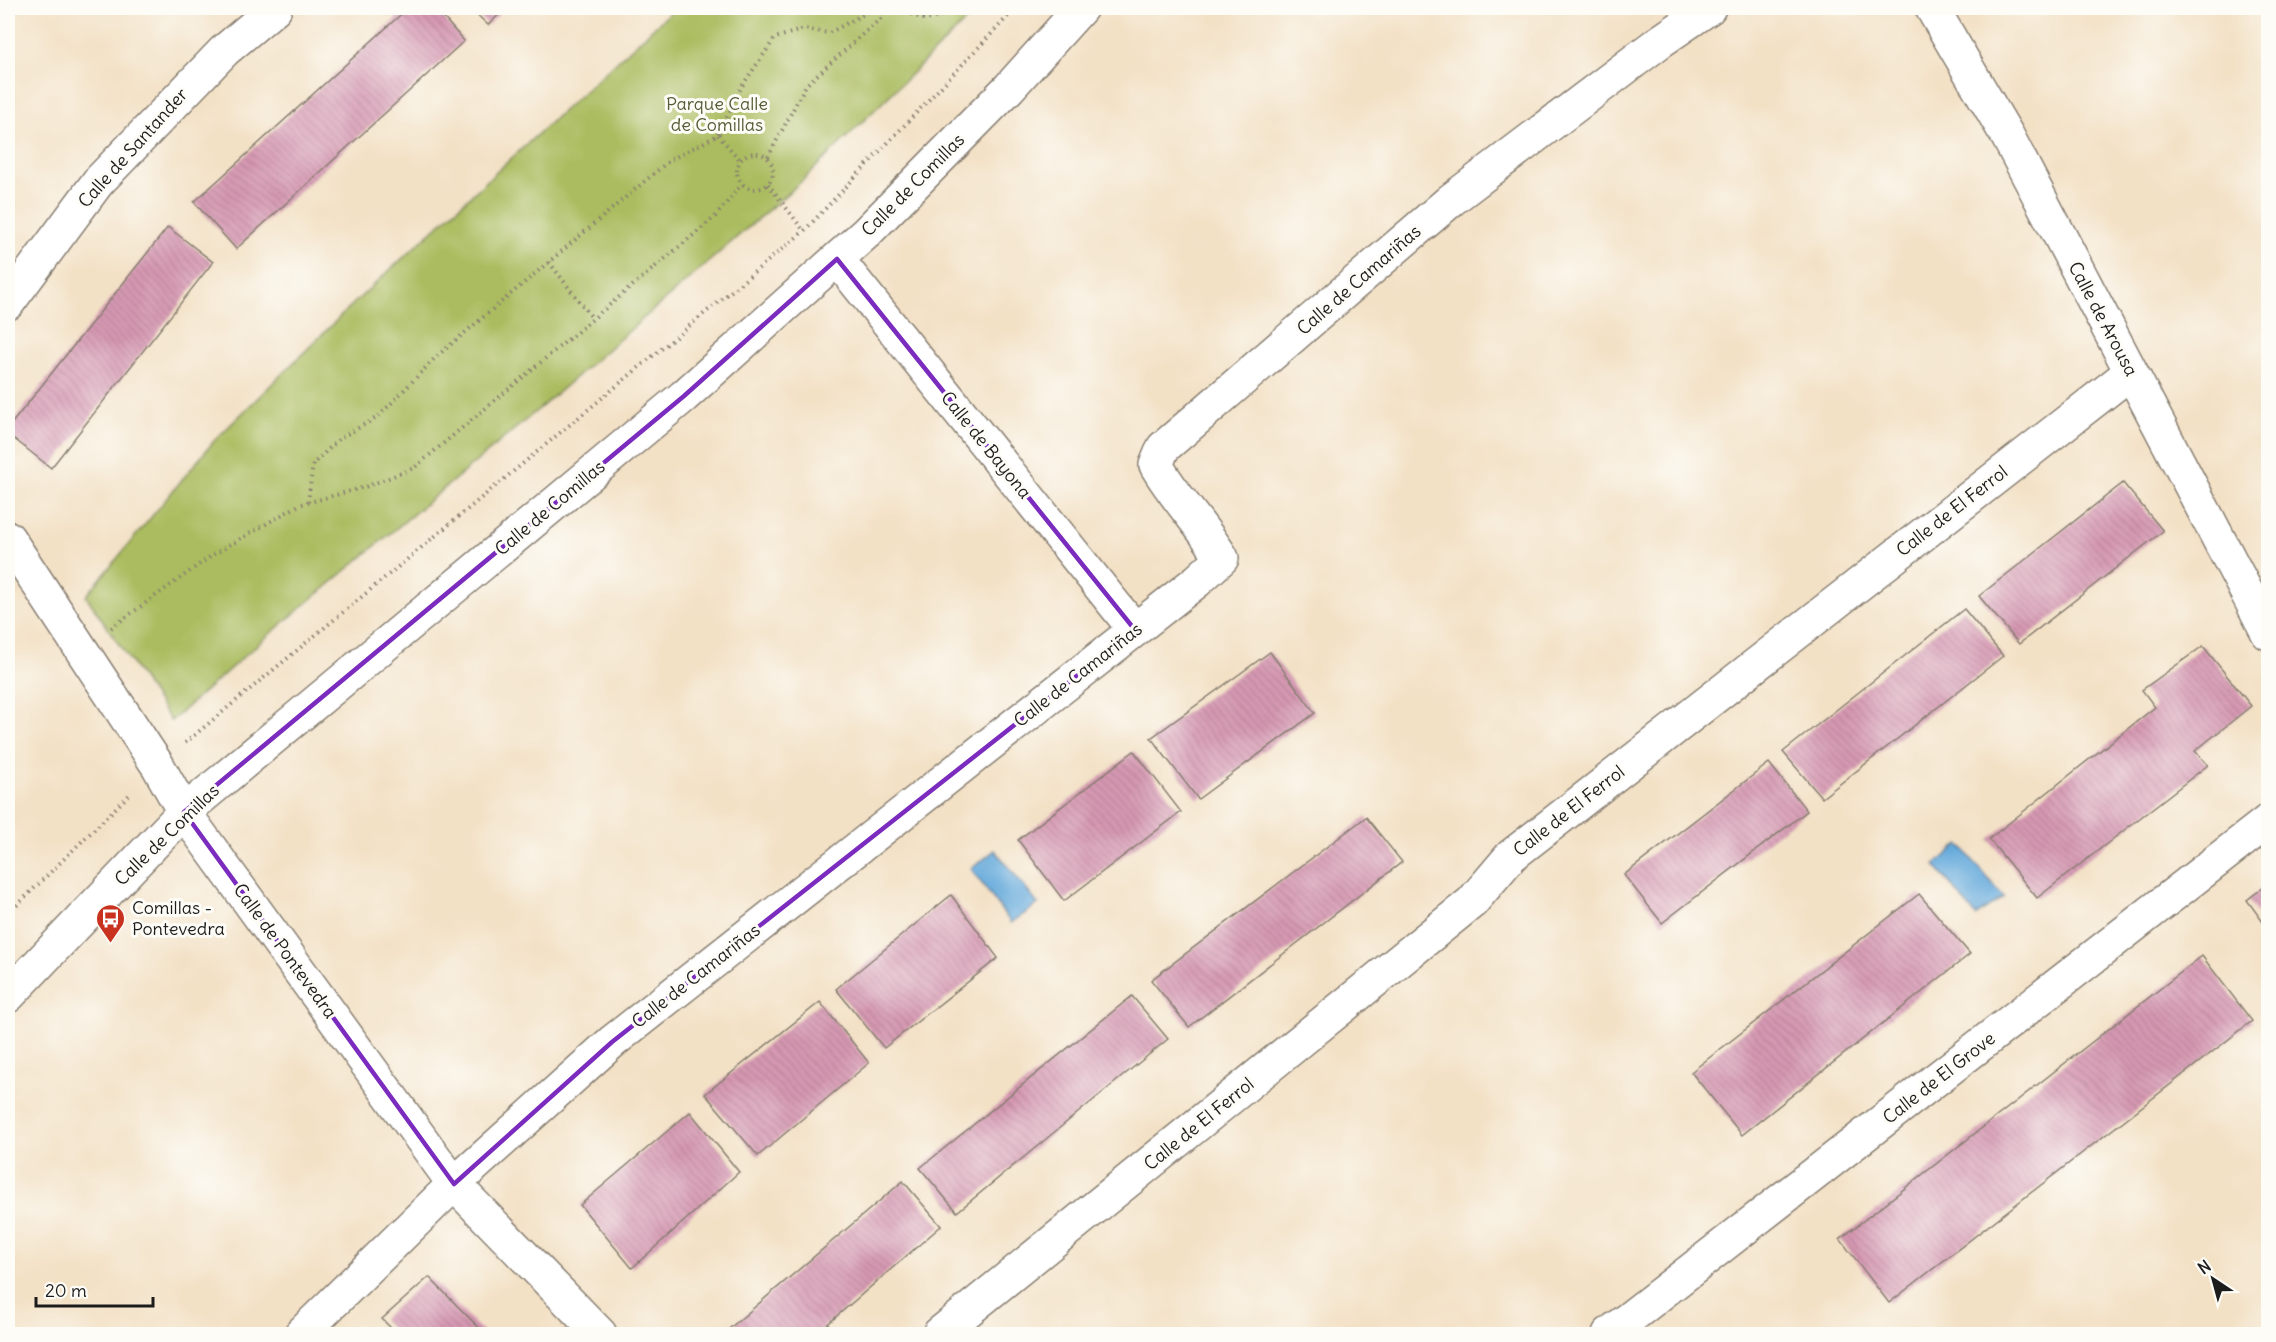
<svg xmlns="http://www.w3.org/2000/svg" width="2276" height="1342" font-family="Delius,sans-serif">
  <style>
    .green { fill: #aabc5f; stroke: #636c3e; stroke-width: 1.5 }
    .water { fill: #67abdc; stroke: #42647c; stroke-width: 1.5 }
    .building { fill: url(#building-back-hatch) }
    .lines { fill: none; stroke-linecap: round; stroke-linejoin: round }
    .street-casing { stroke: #887e71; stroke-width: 36 }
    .path { stroke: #887e71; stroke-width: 4; stroke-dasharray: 1.5 4.5; stroke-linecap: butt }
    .street { stroke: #fff; stroke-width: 33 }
    .marked { fill: none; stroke: #7b2cbf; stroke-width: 4.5; stroke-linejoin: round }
    .labels { text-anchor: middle; stroke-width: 6; stroke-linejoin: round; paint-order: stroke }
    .park-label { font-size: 18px; fill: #555c37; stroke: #fdfcf7 }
    .street-label { font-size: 18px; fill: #1c1c1c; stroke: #fdfcf7 }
    .poi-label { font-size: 18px; fill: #1c1c1c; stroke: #fdfcf7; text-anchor: start }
  </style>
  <defs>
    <pattern id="building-back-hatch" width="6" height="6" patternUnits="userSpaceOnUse" patternTransform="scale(1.5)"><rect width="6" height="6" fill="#d698b2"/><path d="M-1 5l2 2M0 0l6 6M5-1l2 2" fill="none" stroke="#b78298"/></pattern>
  </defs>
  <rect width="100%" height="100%" fill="#fdfcf7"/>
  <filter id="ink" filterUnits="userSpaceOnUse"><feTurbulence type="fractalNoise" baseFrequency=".0167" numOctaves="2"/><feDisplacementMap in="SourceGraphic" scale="12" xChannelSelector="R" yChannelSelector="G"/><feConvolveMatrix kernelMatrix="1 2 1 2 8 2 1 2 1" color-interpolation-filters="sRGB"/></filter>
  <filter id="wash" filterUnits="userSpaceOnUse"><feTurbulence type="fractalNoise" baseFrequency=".008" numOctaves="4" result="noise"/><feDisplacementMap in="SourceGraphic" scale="24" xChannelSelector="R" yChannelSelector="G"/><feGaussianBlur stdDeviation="1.35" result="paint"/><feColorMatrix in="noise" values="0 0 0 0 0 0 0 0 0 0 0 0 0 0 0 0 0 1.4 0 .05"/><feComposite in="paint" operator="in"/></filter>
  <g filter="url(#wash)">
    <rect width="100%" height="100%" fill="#f3e1c6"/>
    <path class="green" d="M 675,8 L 979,8 L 803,180 L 539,409 L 258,644 L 171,721 L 86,596 L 214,441 L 354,303 Z"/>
    <path class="water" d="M 1959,844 L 2004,897 L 1976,916 L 1935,865 Z
      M 995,850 L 1038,904 L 1011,923 L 971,869 Z"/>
    <g id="blocks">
      <path class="building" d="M 408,8 L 435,8 L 464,41 L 236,249 L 194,202 Z
        M 470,8 L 506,8 L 488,25 Z
        M 168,227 L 213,262 L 51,468 L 8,434 L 8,428 Z
        M 2123,483 L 2163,531 L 2019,644 L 1979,596 Z
        M 1964,609 L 2003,656 L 1822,798 L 1783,752 Z
        M 2203,646 L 2251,706 L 2195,751 L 2208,765 L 2037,898 L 1989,839 L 2155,707 L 2142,690 Z
        M 1270,652 L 1315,713 L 1198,799 L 1151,738 Z
        M 1134,751 L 1181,812 L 1064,901 L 1018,840 Z
        M 1769,763 L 1807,811 L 1662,923 L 1624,875 Z
        M 1366,817 L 1402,862 L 1189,1027 L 1151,980 Z
        M 2268,884 L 2268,929 L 2247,900 Z
        M 1919,894 L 1970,954 L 1742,1135 L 1691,1072 Z
        M 951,895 L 998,958 L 884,1048 L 836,989 Z
        M 2202,956 L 2252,1021 L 1889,1303 L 1840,1239 Z
        M 1132,996 L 1168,1039 L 957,1212 L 920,1168 Z
        M 820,1002 L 869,1063 L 758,1156 L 705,1094 Z
        M 690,1112 L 739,1172 L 632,1268 L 580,1205 Z
        M 903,1181 L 941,1226 L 816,1334 L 723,1334 Z
        M 429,1277 L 485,1334 L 397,1334 L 382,1319 Z"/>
    </g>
  </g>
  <g filter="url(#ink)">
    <use href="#blocks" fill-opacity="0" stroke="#887e71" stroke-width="1.5"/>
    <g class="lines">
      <defs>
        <path id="street" d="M 1932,8 L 2008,137 L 2268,633
          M 837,259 L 1135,630
          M 8,303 L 98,182 L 224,51 L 275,8
          M 8,538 L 158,766 L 184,812 L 454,1184 L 600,1334
          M 8,996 L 184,812 L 684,396 L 866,233 L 1009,88 L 1081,8
          M 301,1334 L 454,1184 L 612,1042 L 1197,581 L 1222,558 C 1202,525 1175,498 1156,465 L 1163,448 L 1451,200 L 1658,43 L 1709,8
          M 939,1334 L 1472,902 L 1511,856 L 2131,372
          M 1609,1334 L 2268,821"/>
      </defs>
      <use href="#street" class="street-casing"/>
      <path class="path" d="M 901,8 C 923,21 930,25 951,8
        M 718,135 L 740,160
        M737 171a18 18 0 1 1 36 0a18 18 0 1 1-36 0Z
        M 768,157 L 806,85 L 880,19 L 885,8
        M 768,184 L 804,231
        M 549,262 L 593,319
        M 308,502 L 313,464 L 340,438 L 378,417 L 436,357 L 670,160 L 718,135 L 742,86 L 775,38 L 804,29 L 829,33 L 875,8
        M 111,628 L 214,554 L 299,505 L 365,487 L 414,468 L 715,217 L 742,184
        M 185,743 L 804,231 L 1016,8
        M 8,914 L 131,793"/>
      <use href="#street" class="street"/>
    </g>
  </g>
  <path class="marked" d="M 837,259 L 1135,630 L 612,1042 L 454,1184 L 184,812 L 684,396 Z"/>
  <defs>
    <symbol id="bus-pin" viewBox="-11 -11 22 30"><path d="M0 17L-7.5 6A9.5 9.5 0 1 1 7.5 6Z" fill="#c8321e" stroke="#fdfcf7"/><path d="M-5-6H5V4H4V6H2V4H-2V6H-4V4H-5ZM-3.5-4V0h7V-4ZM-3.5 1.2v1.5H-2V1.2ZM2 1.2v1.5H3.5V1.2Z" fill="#fff"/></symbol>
  </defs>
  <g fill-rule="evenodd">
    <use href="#bus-pin" x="94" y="902" width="33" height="45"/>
  </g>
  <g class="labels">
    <g class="park-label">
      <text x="717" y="110">Parque Calle<tspan x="717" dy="21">de Comillas</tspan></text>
    </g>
    <g class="street-label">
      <text transform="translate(133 148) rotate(-48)" y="6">Calle de Santander</text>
      <text transform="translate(913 185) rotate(-45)" y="6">Calle de Comillas</text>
      <text transform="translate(1359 280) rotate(-41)" y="6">Calle de Camariñas</text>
      <text transform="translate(2103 319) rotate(62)" y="6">Calle de Arousa</text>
      <text transform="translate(986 445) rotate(51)" y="6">Calle de Bayona</text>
      <text transform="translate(550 508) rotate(-40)" y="6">Calle de Comillas</text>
      <text transform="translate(1952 511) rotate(-38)" y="6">Calle de El Ferrol</text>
      <text transform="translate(1078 675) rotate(-38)" y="6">Calle de Camariñas</text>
      <text transform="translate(1569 811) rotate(-38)" y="6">Calle de El Ferrol</text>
      <text transform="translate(167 835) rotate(-44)" y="6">Calle de Comillas</text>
      <text transform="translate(285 951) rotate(54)" y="6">Calle de Pontevedra</text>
      <text transform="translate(696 976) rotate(-38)" y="6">Calle de Camariñas</text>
      <text transform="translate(1939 1078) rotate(-38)" y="6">Calle de El Grove</text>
      <text transform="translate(1199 1124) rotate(-39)" y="6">Calle de El Ferrol</text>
    </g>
    <g class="poi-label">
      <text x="132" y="914">Comillas -<tspan x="132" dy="21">Pontevedra</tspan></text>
    </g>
  </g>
  <rect width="2276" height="1342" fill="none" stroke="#fdfcf7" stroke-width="30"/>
  <g transform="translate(2213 1279) rotate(324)" stroke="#fdfcf7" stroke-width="4.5" paint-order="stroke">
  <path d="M0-4.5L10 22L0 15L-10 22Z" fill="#1c1c1c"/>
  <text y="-9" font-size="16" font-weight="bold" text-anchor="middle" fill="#1c1c1c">N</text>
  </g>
  <path d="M36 1297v9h117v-9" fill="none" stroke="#1c1c1c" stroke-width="3"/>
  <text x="45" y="1297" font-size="18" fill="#1c1c1c" stroke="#fdfcf7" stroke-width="4.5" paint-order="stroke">20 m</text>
</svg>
